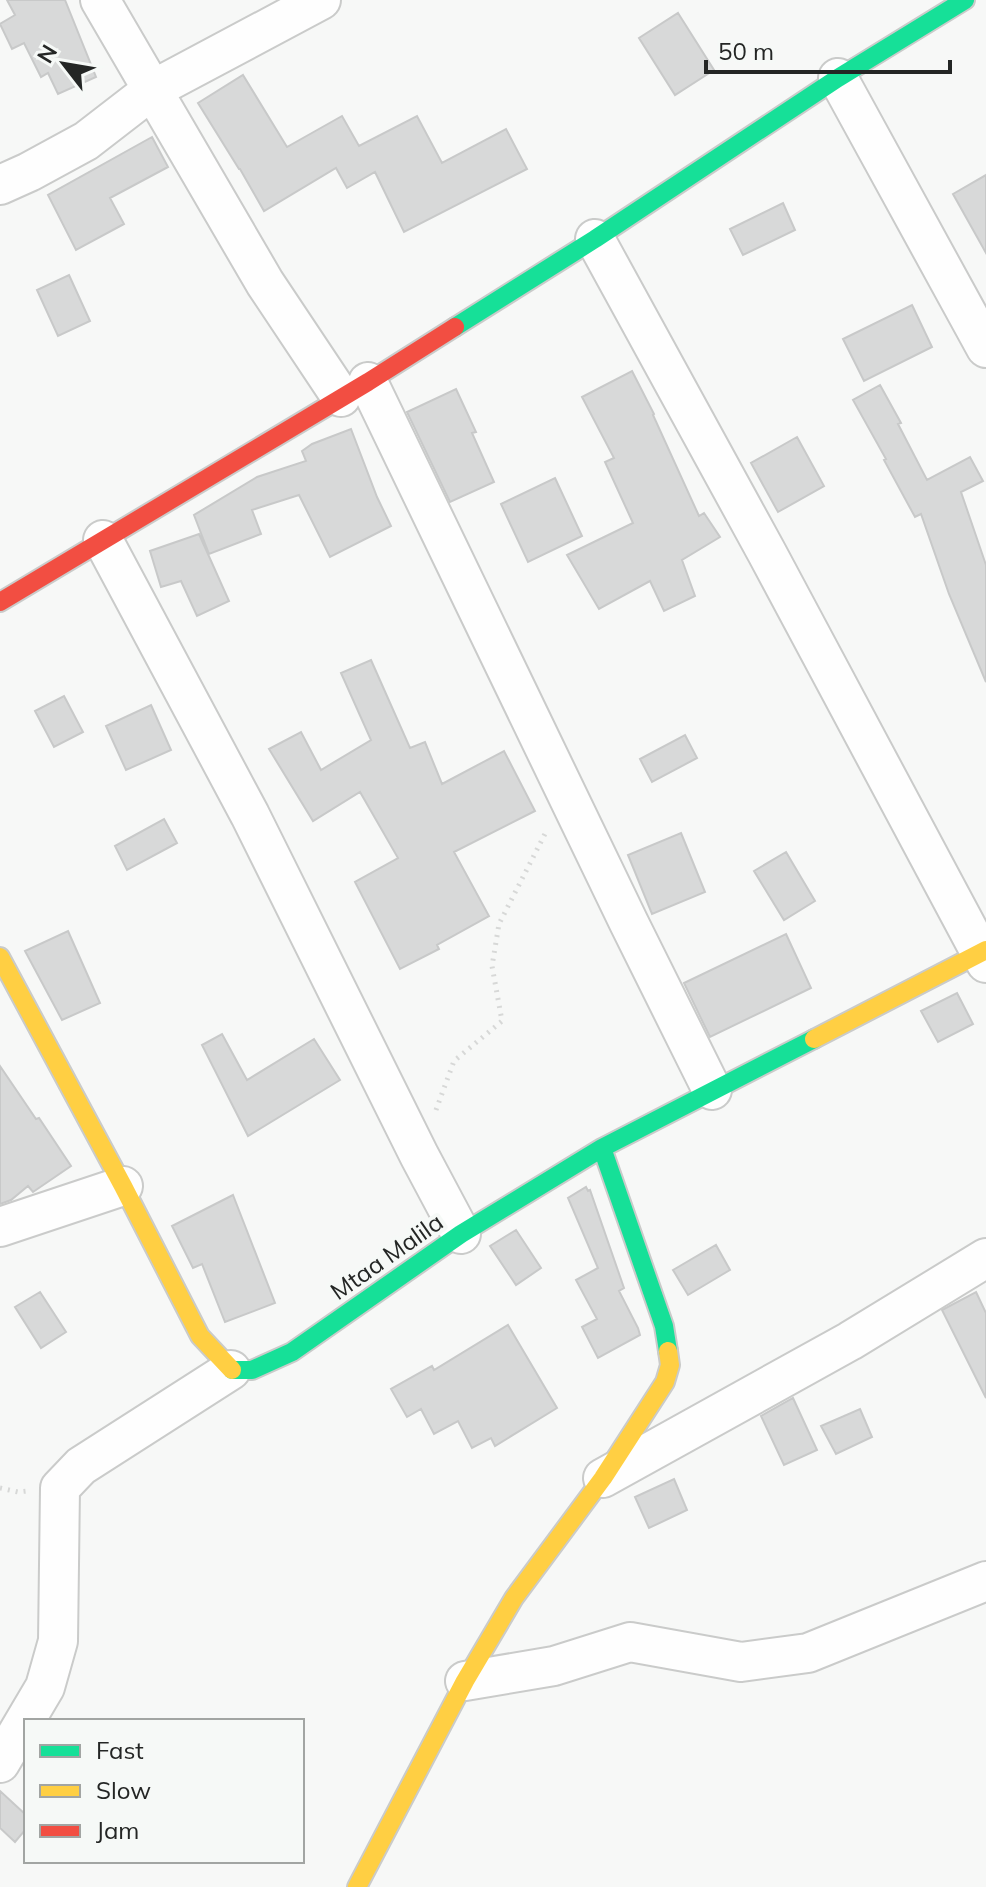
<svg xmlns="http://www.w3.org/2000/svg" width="986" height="1887" font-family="Mulish,sans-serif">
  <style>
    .building { fill: #d8d9d9; stroke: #c8c9c9; stroke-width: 2 }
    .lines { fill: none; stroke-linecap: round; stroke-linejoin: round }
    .street-casing { stroke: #cacbca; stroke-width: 42 }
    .fast-casing { stroke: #cacbca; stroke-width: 22 }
    .slow-casing { stroke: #cacbca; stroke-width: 22 }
    .jam-casing { stroke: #cacbca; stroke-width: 22 }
    .path { stroke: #d7d8d7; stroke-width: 5; stroke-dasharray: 2 6; stroke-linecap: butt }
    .street { stroke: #fefefe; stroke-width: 38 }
    .fast { stroke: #16e098; stroke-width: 18 }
    .slow { stroke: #ffcf43; stroke-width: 18 }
    .jam { stroke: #f24e42; stroke-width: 18 }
    .labels { text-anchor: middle; stroke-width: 8; stroke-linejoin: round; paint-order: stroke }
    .street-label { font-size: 24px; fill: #242625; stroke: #f6f9f7 }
  </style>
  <rect width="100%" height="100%" fill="#f7f8f7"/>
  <path class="building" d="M 7,0 L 65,0 L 96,77 L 58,94 L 48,73 L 41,77 L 24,43 L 12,49 L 0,24 L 15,15 Z
    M 678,13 L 714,70 L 675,95 L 639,38 Z
    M 243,75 L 287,147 L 342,116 L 359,146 L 417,116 L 442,163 L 506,129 L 527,169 L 404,232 L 375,172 L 347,188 L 336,168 L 264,211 L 240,169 L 239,169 L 198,103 Z
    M 152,137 L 168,167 L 110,198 L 124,224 L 76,250 L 48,195 Z
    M 986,175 L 986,253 L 953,194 Z
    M 783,203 L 795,230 L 743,255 L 730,229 Z
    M 69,275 L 90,321 L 58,336 L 37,290 Z
    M 912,305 L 932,347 L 864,381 L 843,339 Z
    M 632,371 L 654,414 L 653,415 L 699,516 L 704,513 L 720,537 L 682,560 L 695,596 L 664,611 L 650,581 L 599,609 L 567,555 L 633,523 L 605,462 L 614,458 L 582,397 Z
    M 880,385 L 901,423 L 898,424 L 927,480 L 970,457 L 983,481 L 961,492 L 986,565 L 986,682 L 949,594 L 921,514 L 915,517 L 884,460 L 886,459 L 853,400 Z
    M 456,389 L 476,432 L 472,433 L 494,482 L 450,502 L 407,412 Z
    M 351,429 L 377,497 L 391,526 L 330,557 L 299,495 L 252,510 L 261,534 L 209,554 L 194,515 L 257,477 L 306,461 L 302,451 L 312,444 Z
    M 797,437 L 824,486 L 778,512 L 751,463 Z
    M 555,478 L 582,536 L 528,562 L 501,504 Z
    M 199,534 L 229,601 L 197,616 L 181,581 L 161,587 L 150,551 Z
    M 371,660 L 410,748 L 425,742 L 442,784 L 504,751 L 535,811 L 454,852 L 489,916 L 437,945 L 439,949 L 400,969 L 355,882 L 398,858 L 360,792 L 313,821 L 269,749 L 301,732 L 321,770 L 371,740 L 341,673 Z
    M 64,696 L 83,732 L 54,747 L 35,711 Z
    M 151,705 L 171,750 L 126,770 L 106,726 Z
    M 685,735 L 697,758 L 652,782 L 640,759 Z
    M 164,819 L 177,843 L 127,870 L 115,846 Z
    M 681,833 L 705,892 L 652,914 L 628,855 Z
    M 786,852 L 815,901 L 784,920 L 754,871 Z
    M 68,931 L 100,1003 L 62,1020 L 25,951 Z
    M 786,934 L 811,988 L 710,1037 L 684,983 Z
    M 957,993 L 973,1024 L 938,1042 L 921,1011 Z
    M 222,1034 L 247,1080 L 314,1039 L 340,1080 L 248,1136 L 202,1045 Z
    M 0,1066 L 36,1119 L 39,1118 L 71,1166 L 33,1192 L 28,1186 L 11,1200 L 0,1204 Z
    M 586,1187 L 588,1191 L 590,1190 L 624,1288 L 619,1291 L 638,1328 L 640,1335 L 598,1358 L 582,1327 L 597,1319 L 576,1280 L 598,1268 L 568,1198 Z
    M 233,1195 L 275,1303 L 225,1322 L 202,1264 L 193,1268 L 172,1226 Z
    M 516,1230 L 541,1268 L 516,1285 L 490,1246 Z
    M 716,1245 L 730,1270 L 688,1295 L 673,1270 Z
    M 40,1292 L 66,1332 L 41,1348 L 15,1307 Z
    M 976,1292 L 986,1313 L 986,1398 L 942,1310 Z
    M 508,1325 L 557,1408 L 495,1446 L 491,1438 L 472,1448 L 458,1421 L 434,1434 L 421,1409 L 407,1417 L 391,1389 L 432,1366 L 434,1370 Z
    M 793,1398 L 817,1450 L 784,1465 L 761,1416 Z
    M 860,1409 L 872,1437 L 836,1454 L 821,1426 Z
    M 674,1479 L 687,1510 L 649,1528 L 635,1497 Z
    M 0,1791 L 26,1815 L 26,1829 L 15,1842 L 0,1828 Z"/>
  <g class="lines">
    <defs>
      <path id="street" d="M 100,0 L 265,283 L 341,397
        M 838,78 L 986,348
        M 0,185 L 29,172 L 86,141 L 152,90 L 321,0
        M 595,239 L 767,553 L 986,963
        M 368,382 L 629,923 L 712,1090
        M 103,540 L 250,815 L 419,1155 L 461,1234
        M 0,1227 L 123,1186
        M 603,1478 L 850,1341 L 986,1258
        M 465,1681 L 554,1666 L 630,1642 L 741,1662 L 808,1653 L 986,1581
        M 0,1763 L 45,1687 L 58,1641 L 60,1488 L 81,1466 L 231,1370"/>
      <path id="fast" d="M 455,327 L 595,239 L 838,78 L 965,0
        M 602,1148 L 664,1326 L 668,1351
        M 232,1370 L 252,1370 L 292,1352 L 461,1234 L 602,1148 L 814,1039"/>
      <path id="slow" d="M 0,957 L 123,1186 L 200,1336 L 232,1370
        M 814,1039 L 986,950
        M 357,1887 L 465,1681 L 514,1598 L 603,1478 L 665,1382 L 670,1365 L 668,1351"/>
      <path id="jam" d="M 0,602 L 368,382 L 455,327"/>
    </defs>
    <use href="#street" class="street-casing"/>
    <use href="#fast" class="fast-casing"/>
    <use href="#slow" class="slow-casing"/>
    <use href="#jam" class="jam-casing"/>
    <path class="path" d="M 436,1110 L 454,1061 L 502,1021 L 492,966 L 499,924 L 547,830
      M 0,1488 L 18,1492 L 27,1491"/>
    <use href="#street" class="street"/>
    <use href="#fast" class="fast"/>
    <use href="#slow" class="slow"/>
    <use href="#jam" class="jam"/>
  </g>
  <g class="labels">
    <g class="street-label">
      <text transform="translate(387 1257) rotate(-35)" y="8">Mtaa Malila</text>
    </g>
  </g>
  <rect x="24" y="1719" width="280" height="144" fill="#f6f9f7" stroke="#a2a5a3" stroke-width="2"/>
  <rect x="40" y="1745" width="40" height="12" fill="#16e098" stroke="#a2a5a3" stroke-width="2"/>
  <text x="96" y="1759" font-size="24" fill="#242625">Fast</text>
  <rect x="40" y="1785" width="40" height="12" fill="#ffcf43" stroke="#a2a5a3" stroke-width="2"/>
  <text x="96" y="1799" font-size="24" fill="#242625">Slow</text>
  <rect x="40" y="1825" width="40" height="12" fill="#f24e42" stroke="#a2a5a3" stroke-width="2"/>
  <text x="96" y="1839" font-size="24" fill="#242625">Jam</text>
  <g transform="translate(64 64) rotate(301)" stroke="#f6f9f7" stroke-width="6" paint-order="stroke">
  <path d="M0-6L14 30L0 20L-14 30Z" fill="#242625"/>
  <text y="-12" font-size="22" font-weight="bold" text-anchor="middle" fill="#242625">N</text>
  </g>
  <path d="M706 60v12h244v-12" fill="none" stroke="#242625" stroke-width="4"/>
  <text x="718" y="60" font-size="24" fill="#242625" stroke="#f6f9f7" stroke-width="6" paint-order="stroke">50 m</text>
</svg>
